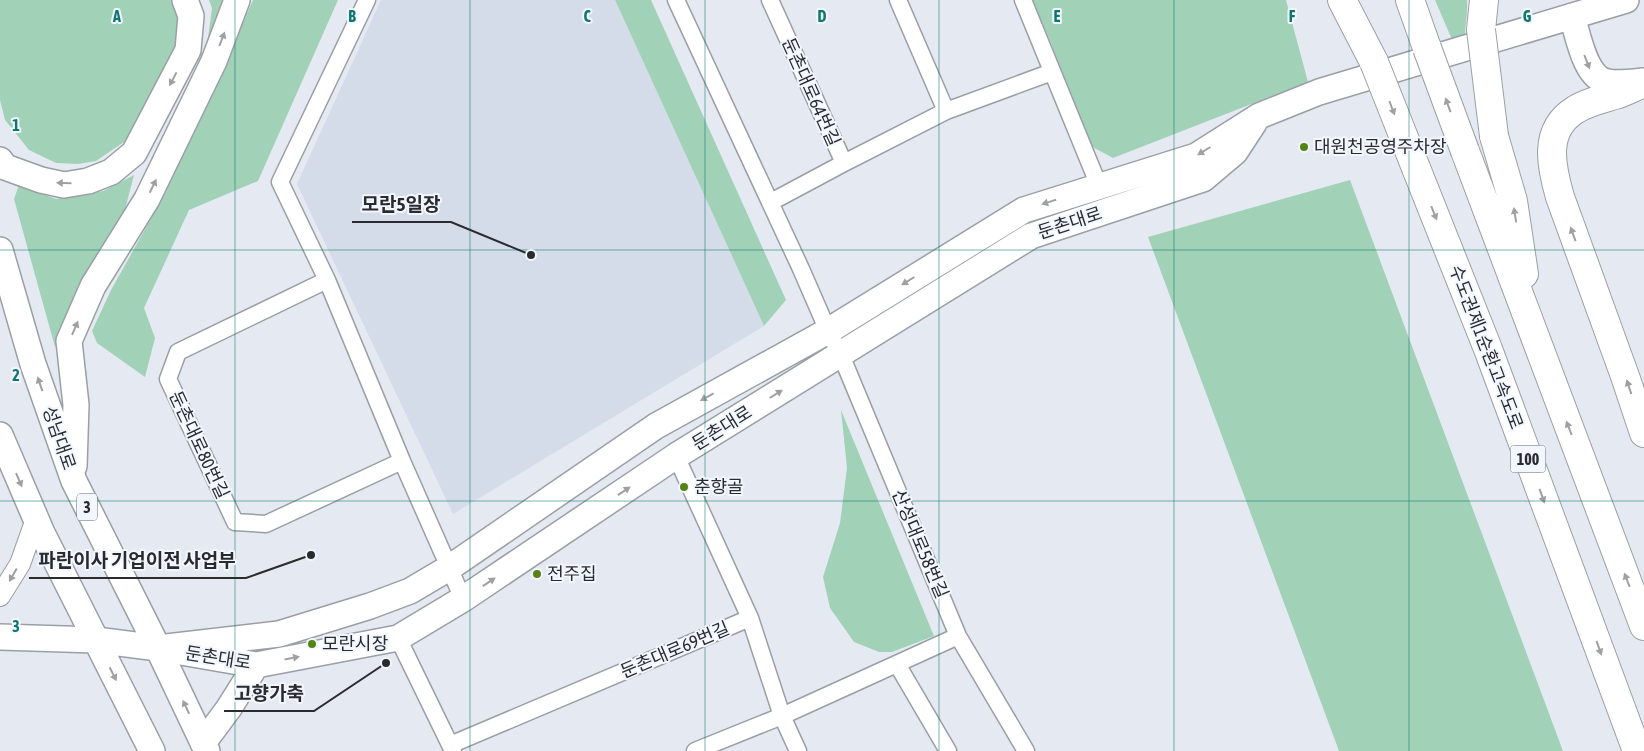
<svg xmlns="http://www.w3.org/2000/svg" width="1644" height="751" font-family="'Asap Condensed','Noto Sans KR',sans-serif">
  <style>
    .built { fill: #d4dcea }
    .green { fill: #a1d2b7 }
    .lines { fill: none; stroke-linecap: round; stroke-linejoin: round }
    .minor-casing { stroke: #9a9fa6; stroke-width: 19 }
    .tertiary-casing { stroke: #9a9fa6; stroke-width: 22 }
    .primary-casing { stroke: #9a9fa6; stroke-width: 28 }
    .motorway-casing { stroke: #9a9fa6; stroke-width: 30 }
    .minor { stroke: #fff; stroke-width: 16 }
    .tertiary { stroke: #fff; stroke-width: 20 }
    .primary { stroke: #fff; stroke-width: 25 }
    .motorway { stroke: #fff; stroke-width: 28 }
    .motorway-bridge-casing { stroke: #9a9fa6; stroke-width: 30; stroke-linecap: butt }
    .motorway-bridge { stroke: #fff; stroke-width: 28 }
    .oneway { fill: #9fa0a1 }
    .grid { fill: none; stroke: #0f766e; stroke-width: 1; stroke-opacity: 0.55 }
    .poi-dot { fill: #558414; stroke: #f2f7ff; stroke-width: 2 }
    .labels { text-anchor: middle; stroke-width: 4; stroke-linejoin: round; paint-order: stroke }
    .shield { fill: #f2f7ff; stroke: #66686d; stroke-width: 1 }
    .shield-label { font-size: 16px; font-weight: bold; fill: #2a2b2e }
    .street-label { font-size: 18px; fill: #2a2b2e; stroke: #f2f7ff }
    .poi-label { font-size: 18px; fill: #2a2b2e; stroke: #f2f7ff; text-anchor: start }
    .grid-label { font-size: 16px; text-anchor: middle; font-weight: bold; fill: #0f766e; stroke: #f2f7ff; stroke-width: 4; stroke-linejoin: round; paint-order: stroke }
    .leader { fill: none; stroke: #2a2b2e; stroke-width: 2 }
    .callout-dot { fill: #2a2b2e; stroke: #f2f7ff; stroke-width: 2 }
    .callout-label { font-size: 19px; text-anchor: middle; font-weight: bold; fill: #2a2b2e; stroke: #f2f7ff; stroke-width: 4; stroke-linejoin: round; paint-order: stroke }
  </style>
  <rect width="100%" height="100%" fill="#e5eaf2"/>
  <path class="built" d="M 381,0 L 615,0 L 764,326 L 453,514 L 297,184 Z"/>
  <path class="green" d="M 0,0 L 176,0 L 182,38 L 127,140 L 96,161 L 78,164 L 56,163 L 29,150 L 5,120 L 0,100 Z
    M 209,0 L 227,0 L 206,53 L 212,8 Z
    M 253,0 L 338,0 L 258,181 L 189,210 L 144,308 L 155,338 L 145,377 L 97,343 L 92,331 L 111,290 L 157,208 L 225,62 Z
    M 615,0 L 651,0 L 786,300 L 764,326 Z
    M 1032,0 L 1286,0 L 1308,82 L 1113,158 L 1087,144 L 1051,43 Z
    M 1435,0 L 1467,0 L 1467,11 L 1462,63 Z
    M 134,175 L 121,225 L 77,291 L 55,347 L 14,199 L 19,185 L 56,199 L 103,191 Z
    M 1350,180 L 1563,751 L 1339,751 L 1148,237 Z
    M 841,410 L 934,636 L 892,652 L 879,652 L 854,642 L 830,608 L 823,577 L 840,523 L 847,468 Z"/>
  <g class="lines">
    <defs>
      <path id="minor" d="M 367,0 L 280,182 L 327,280 L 402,461 L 463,599
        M 676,0 L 801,269 L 828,331 L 841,355 L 958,636 L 1026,751
        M 770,0 L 844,163
        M 898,0 L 946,111
        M 1023,0 L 1099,186
        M 771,202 L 844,163 L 946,111 L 1052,72
        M 327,280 L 178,352 L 168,379 L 235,522 L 266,524 L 402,461
        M 676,456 L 750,618 L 782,716 L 798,751
        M 398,638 L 453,751
        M 897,664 L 948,751
        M 450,745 L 750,618
        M 695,751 L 782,716 L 958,636"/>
      <path id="tertiary" d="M 0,596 L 20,564 L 36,519"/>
      <path id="primary" d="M 1572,16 C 1578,35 1585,79 1608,82 C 1619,84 1632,82 1643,81
        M 0,160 L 5,167 L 41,180 L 64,185 L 88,181 L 111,172 L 134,153 L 188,50 L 191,16 L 185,0
        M 0,250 L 33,364 L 74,481 L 158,648 L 207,751
        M 0,435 L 42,533 L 152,751
        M 74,466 L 76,405 L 69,341 L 93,286 L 147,199 L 214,61 L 237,0
        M 0,637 L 96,640 L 158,648 L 256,665 L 398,638 L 463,599 L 676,456 L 1031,236 L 1203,179 L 1235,152 L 1254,123
        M 158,648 L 279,634 L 370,606 L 410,591 L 449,568 L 656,426 L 828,331 L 1024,210 L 1196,156 L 1259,116 L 1319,92 L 1626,0
        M 203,743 L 229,708 L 256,665"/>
      <path id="motorway" d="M 1342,0 L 1374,62
        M 1410,0 L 1427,48
        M 1481,30 L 1484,0
        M 1644,83 C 1634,87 1625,92 1615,95 C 1602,99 1587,102 1575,110 C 1543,130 1551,166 1560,197 L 1626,379 L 1644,433
        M 1494,136 L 1513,201 L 1524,274
        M 1465,151 L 1644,626
        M 1416,168 L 1488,349 L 1637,751"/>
    </defs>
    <use href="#minor" class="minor-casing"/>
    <use href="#tertiary" class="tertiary-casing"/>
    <use href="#primary" class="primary-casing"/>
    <use href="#motorway" class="motorway-casing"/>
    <use href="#minor" class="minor"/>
    <use href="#tertiary" class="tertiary"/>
    <use href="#primary" class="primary"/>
    <use href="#motorway" class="motorway"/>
    <defs>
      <path id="motorway-bridge" d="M 1481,30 L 1494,136
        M 1427,48 L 1465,151
        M 1374,62 L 1416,168"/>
    </defs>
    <use href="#motorway-bridge" class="motorway-bridge-casing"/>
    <use href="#motorway-bridge" class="motorway-bridge"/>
  </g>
  <defs><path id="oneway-solid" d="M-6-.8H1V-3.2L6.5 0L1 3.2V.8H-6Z" transform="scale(1.25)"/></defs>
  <g class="oneway">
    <use href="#oneway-solid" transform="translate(222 39) rotate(-69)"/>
    <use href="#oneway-solid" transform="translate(1587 62) rotate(69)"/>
    <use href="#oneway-solid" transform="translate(173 79) rotate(118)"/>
    <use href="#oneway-solid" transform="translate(1448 105) rotate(-110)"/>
    <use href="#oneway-solid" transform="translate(1392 108) rotate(69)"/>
    <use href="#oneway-solid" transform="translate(1204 151) rotate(148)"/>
    <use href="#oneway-solid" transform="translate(64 183) rotate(-179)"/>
    <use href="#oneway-solid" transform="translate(153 186) rotate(-64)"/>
    <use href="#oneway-solid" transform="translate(1049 202) rotate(162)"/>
    <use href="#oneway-solid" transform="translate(1434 213) rotate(68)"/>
    <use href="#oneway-solid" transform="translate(1515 215) rotate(-99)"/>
    <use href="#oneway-solid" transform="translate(1573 234) rotate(-110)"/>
    <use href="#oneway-solid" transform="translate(908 281) rotate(148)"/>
    <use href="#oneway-solid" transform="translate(75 328) rotate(-67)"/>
    <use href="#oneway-solid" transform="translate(40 384) rotate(-109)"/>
    <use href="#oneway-solid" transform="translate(1629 387) rotate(-108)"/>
    <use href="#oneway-solid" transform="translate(776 394) rotate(-32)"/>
    <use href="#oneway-solid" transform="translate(707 397) rotate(151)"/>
    <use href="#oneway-solid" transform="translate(1569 428) rotate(-111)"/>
    <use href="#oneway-solid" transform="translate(19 480) rotate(67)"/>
    <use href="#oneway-solid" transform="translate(624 491) rotate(-34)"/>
    <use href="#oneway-solid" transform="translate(1542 496) rotate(70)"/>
    <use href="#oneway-solid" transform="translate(13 575) rotate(120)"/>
    <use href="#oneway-solid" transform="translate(1627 580) rotate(-111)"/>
    <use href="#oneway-solid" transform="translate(489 582) rotate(-34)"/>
    <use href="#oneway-solid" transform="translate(1599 648) rotate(70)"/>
    <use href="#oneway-solid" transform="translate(292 658) rotate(-11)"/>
    <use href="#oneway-solid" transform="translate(113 674) rotate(63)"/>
    <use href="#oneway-solid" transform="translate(186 707) rotate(-115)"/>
  </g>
  <path class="grid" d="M 235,0 L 235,751M 470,0 L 470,751M 705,0 L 705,751M 939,0 L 939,751M 1174,0 L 1174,751M 1409,0 L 1409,751M 0,250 L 1644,250M 0,501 L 1644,501"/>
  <g class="poi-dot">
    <circle cx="1304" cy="147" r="5"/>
    <circle cx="684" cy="487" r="5"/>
    <circle cx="537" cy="574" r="5"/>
    <circle cx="312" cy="644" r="5"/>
  </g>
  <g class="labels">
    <g class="shield">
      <rect x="1510.5" y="445.5" width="35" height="27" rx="4"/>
      <rect x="77" y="493.5" width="20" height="27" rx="4"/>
    </g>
    <g class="shield-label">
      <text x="1528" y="465">100</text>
      <text x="87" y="513">3</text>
    </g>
    <g class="street-label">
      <text transform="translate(811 92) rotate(66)" y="6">둔촌대로64번길</text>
      <text transform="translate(1070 223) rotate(-18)" y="6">둔촌대로</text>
      <text transform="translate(1486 347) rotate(69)" y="6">수도권제1순환고속도로</text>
      <text transform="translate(722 428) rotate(-32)" y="6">둔촌대로</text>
      <text transform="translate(59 438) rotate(71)" y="6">성남대로</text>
      <text transform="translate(199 445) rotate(65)" y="6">둔촌대로80번길</text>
      <text transform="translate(920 544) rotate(67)" y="6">산성대로58번길</text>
      <text transform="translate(675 650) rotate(-23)" y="6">둔촌대로69번길</text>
      <text transform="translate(218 658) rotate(9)" y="6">둔촌대로</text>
    </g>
    <g class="poi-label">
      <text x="1314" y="153">대원천공영주차장</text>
      <text x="694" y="493">춘향골</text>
      <text x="547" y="580">전주집</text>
      <text x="322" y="650">모란시장</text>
    </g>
  </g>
  <g class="grid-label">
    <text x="117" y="22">A</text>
    <text x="352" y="22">B</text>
    <text x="587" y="22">C</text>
    <text x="822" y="22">D</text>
    <text x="1057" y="22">E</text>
    <text x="1292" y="22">F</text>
    <text x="1527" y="22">G</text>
    <text x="16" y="131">1</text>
    <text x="16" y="381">2</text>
    <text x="16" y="632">3</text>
  </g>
  <path class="leader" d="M531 255L451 222H352M311 555L246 578H29M386 663L314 711H224"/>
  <g class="callout-dot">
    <circle cx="531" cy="255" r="5"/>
    <circle cx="311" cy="555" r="5"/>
    <circle cx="386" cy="663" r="5"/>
  </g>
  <g class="callout-label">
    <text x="401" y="211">모란5일장</text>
    <text x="137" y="567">파란이사 기업이전 사업부</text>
    <text x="269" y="700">고향가축</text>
  </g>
</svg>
